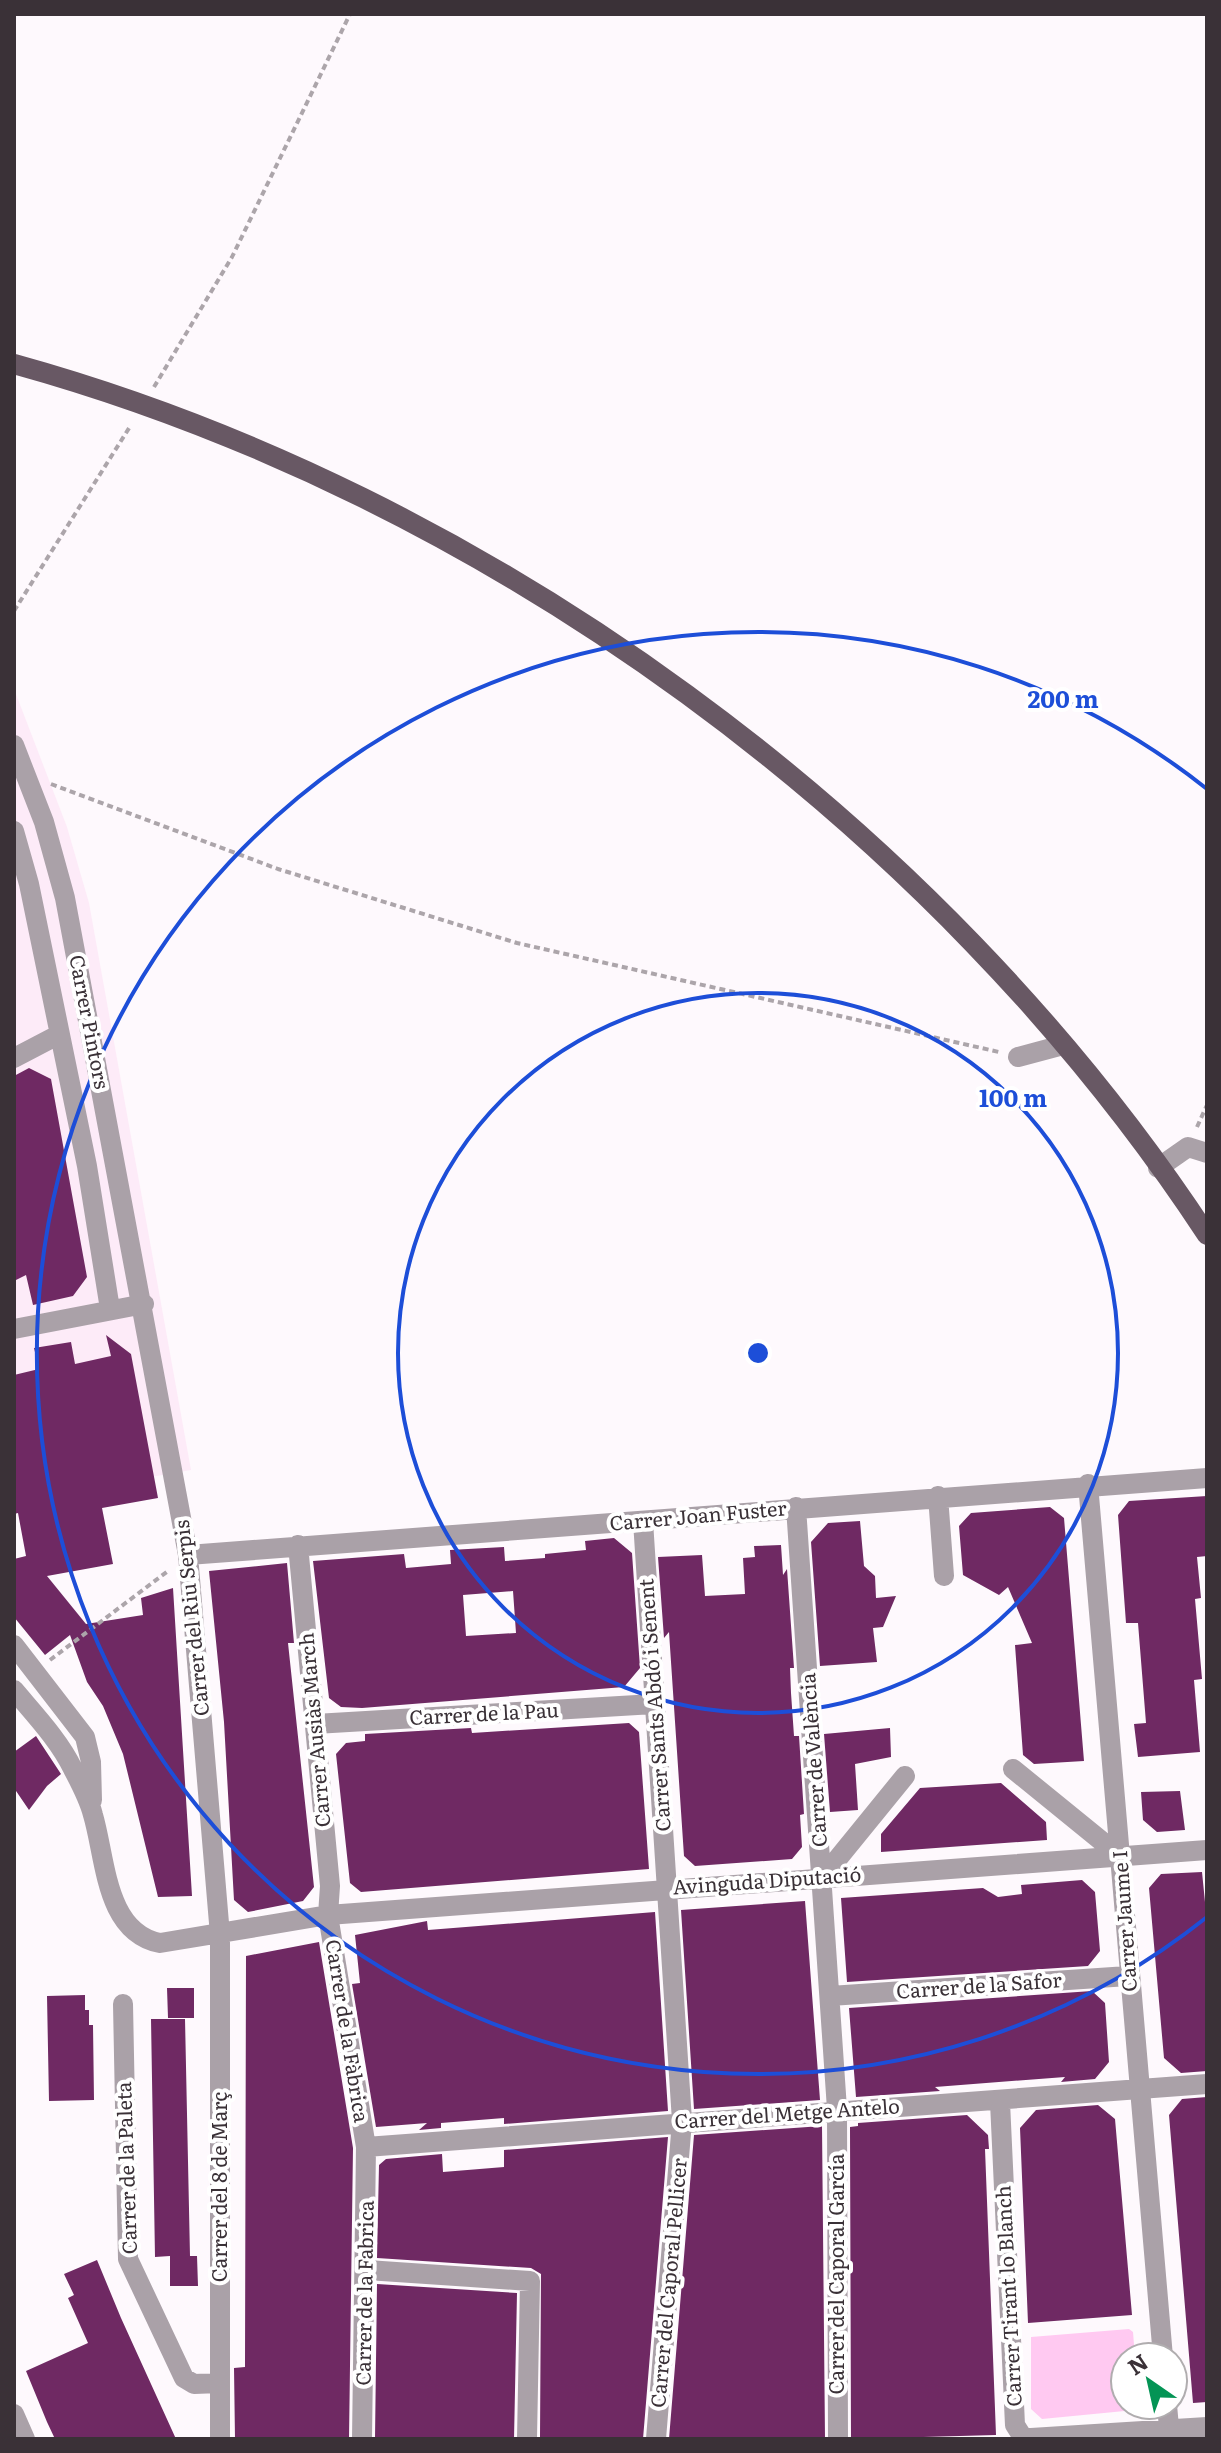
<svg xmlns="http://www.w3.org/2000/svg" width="1221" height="2453" font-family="Literata,serif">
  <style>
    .built { fill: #fdebf8 }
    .green { fill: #ffc9f1 }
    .building { fill: #6f2963; fill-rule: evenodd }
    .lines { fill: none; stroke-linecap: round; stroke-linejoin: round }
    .path { stroke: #aca5aa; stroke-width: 4; stroke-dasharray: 6 4; stroke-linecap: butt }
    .minor { stroke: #aaa1a8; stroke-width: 20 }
    .major { stroke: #685864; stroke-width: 20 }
    .ring { fill: none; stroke: #1d4ed8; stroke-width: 4 }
    .labels { text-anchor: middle; stroke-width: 8; stroke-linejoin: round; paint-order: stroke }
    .street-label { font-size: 20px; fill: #3a3137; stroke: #fff }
    .centre { fill: #1d4ed8; stroke: #fff; stroke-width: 4 }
    .ring-label { font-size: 24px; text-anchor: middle; font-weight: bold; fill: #1d4ed8; stroke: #fff; stroke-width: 8; stroke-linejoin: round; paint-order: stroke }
  </style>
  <rect width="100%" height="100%" fill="#fef9fd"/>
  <path class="built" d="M 14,689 L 67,827 L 89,903 L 191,1470 L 14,1501 Z"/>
  <path class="green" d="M 1129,2329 L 1133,2332 L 1135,2357 L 1125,2357 L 1125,2405 L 1138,2405 L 1135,2410 L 1042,2419 L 1031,2409 L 1031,2337 Z"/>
  <path class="building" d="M 29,1068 L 51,1079 L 87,1277 L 73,1296 L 33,1305 L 26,1275 L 14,1281 L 14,1076 Z
    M 106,1335 L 131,1354 L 158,1498 L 102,1508 L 113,1564 L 47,1576 L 86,1624 L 143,1615 L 141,1598 L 173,1588 L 192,1896 L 158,1897 L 123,1754 L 103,1706 L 87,1682 L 70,1635 L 45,1655 L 14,1617 L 14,1559 L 26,1556 L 18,1513 L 14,1514 L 14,1375 L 39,1369 L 34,1348 L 71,1342 L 75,1364 L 111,1356 Z
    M 1207,1496 L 1207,1556 L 1197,1557 L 1201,1598 L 1195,1599 L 1202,1679 L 1194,1680 L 1200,1752 L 1138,1757 L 1134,1724 L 1146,1723 L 1138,1623 L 1126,1623 L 1118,1515 L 1129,1501 Z
    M 1050,1507 L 1064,1518 L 1084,1761 L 1034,1764 L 1023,1755 L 1015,1645 L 1032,1643 L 1008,1587 L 999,1595 L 963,1575 L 959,1526 L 971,1513 Z
    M 860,1521 L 864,1566 L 875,1576 L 876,1598 L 896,1596 L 883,1627 L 873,1628 L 877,1662 L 820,1666 L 811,1542 L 828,1523 Z
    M 614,1538 L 632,1553 L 640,1668 L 624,1687 L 362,1708 L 341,1707 L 329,1698 L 313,1561 L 404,1554 L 406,1568 L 451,1564 L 450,1550 L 504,1547 L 505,1561 L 545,1558 L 545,1554 L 586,1550 L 585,1541 ZM 513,1591 L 516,1633 L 466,1636 L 463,1595 Z
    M 781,1545 L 783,1575 L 787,1569 L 794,1668 L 790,1668 L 791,1693 L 794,1736 L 799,1736 L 804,1814 L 800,1815 L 802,1847 L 792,1859 L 695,1866 L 684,1856 L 669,1632 L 664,1638 L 658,1557 L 702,1555 L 705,1596 L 745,1594 L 743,1558 L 755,1557 L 754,1546 Z
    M 287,1563 L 294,1643 L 288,1643 L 314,1887 L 303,1901 L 248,1912 L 234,1900 L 224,1722 L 209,1571 Z
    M 629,1723 L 639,1732 L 649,1869 L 361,1892 L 350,1883 L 336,1754 L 346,1743 L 365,1741 L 365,1734 L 471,1728 L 472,1733 Z
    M 890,1728 L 891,1757 L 855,1764 L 858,1810 L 830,1812 L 824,1734 Z
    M 36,1736 L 61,1774 L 47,1786 L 29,1810 L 14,1788 L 14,1752 Z
    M 1001,1783 L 1046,1822 L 1047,1840 L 881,1852 L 881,1834 L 920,1788 Z
    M 1180,1791 L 1185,1830 L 1157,1832 L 1143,1820 L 1141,1792 Z
    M 1202,1872 L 1207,1922 L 1207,2071 L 1181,2073 L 1164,2058 L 1149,1888 L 1161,1874 Z
    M 1082,1880 L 1095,1892 L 1100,1951 L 1088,1966 L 847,1982 L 841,1898 L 983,1888 L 998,1897 L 1022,1894 L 1021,1885 Z
    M 805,1901 L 820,2100 L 694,2109 L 681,1910 Z
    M 655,1912 L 668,2111 L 504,2124 L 504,2118 L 441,2123 L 441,2128 L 419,2130 L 427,2123 L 376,2127 L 352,1984 L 360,1983 L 355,1935 L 427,1921 L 428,1930 Z
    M 319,1942 L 353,2148 L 349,2439 L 235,2439 L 234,2368 L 245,2367 L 246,1956 Z
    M 167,1988 L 194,1988 L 194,2018 L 168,2018 Z
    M 1092,1991 L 1105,2003 L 1109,2062 L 1095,2079 L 1061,2082 L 1065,2077 L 935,2087 L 940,2091 L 856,2097 L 849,2008 Z
    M 85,1995 L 85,2010 L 89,2010 L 89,2025 L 93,2025 L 94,2100 L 49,2101 L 47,1996 Z
    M 151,2019 L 185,2019 L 190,2256 L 197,2256 L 198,2286 L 170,2286 L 170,2256 L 155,2257 Z
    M 1207,2097 L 1207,2402 L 1193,2403 L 1169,2115 L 1182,2099 Z
    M 1098,2105 L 1115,2119 L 1132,2315 L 1028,2323 L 1020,2128 L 1036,2110 Z
    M 967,2115 L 988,2135 L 989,2149 L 985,2149 L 996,2435 L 851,2439 L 850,2127 L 858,2126 L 858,2123 Z
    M 822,2126 L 825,2439 L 669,2439 L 694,2135 Z
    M 668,2137 L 643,2439 L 540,2439 L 541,2274 L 531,2268 L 377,2258 L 379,2165 L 386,2159 L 442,2154 L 443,2172 L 504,2167 L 504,2150 Z
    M 97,2260 L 121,2318 L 176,2439 L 55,2439 L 47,2422 L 26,2371 L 88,2343 L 68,2298 L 74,2295 L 64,2274 Z
    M 377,2284 L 517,2293 L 514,2439 L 375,2439 Z"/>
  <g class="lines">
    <path class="path" d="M 154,387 L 232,257 L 350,14
      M 14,611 L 131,425
      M 51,784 L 278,869 L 517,943 L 999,1052
      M 1197,1127 L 1207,1105
      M 50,1660 L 168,1571"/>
    <path class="minor" d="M 14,745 L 44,822 L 65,898 L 188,1555 L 220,1935 L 220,2439
      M 14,831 L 29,884 L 87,1166 L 110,1309
      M 1018,1057 L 1063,1045
      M 14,1058 L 58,1035
      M 1158,1168 L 1188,1147 L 1207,1153
      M 14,1329 L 144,1304
      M 1088,1484 L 1163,2357
      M 938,1496 L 944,1576
      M 796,1507 L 837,2109 L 838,2439
      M 643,1521 L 682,2121 L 656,2439
      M 298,1545 L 330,1886 L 328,1915 L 366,2147 L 362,2439
      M 188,1555 L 1207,1478
      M 14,1645 L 85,1737 L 91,1762 L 92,1800
      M 14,1690 C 35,1715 59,1740 73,1769 C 81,1784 89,1799 93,1815 C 106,1859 105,1932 160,1943 L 328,1915 L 1207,1850
      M 315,1724 L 654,1704
      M 1013,1769 L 1120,1856
      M 822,1878 L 905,1776
      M 830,1996 L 1128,1976
      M 123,2004 L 128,2259 L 184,2378 L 194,2384 L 220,2383
      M 1000,2102 L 1015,2425 L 1022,2436 L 1031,2438 L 1207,2427
      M 366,2147 L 1207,2084
      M 367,2270 L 530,2281 L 527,2439
      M 1167,2405 L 1170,2439
      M 14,2414 L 25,2439"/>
    <path class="major" d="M 14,364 C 488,495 937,824 1207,1235"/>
  </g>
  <g class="ring">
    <circle cx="758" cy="1353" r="360"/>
    <path d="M1207 1917A721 721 0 1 1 1207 789"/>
  </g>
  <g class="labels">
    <g class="street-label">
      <text transform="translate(89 1022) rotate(79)" y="7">Carrer Pintors</text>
      <text transform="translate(698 1516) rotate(-5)" y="7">Carrer Joan Fuster</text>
      <text transform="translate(192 1618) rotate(-96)" y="7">Carrer del Riu Serpis</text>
      <text transform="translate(655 1705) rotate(-94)" y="7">Carrer Sants Abdó i Senent</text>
      <text transform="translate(484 1714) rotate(-3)" y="7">Carrer de la Pau</text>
      <text transform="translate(315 1730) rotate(-95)" y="7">Carrer Ausiàs March</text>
      <text transform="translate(814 1760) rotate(-94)" y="7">Carrer de València</text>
      <text transform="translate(767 1881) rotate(-4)" y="7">Avinguda Diputació</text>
      <text transform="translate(1125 1921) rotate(-94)" y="7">Carrer Jaume I</text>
      <text transform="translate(979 1986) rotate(-4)" y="7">Carrer de la Safor</text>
      <text transform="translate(347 2031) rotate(81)" y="7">Carrer de la Fàbrica</text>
      <text transform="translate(787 2114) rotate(-4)" y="7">Carrer del Metge Antelo</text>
      <text transform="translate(127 2168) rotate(-92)" y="7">Carrer de la Paleta</text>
      <text transform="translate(220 2187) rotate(-90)" y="7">Carrer del 8 de Març</text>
      <text transform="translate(837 2274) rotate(-90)" y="7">Carrer del Caporal García</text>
      <text transform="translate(669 2283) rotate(-85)" y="7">Carrer del Caporal Pellicer</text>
      <text transform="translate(365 2293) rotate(-89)" y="7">Carrer de la Fabrica</text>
      <text transform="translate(1009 2296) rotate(-93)" y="7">Carrer Tirant lo Blanch</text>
    </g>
  </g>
  <circle cx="758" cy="1353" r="12" class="centre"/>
  <g class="ring-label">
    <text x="1063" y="708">200 m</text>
    <text x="1013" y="1107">100 m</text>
  </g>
  <rect width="1221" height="2453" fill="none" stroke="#3a3137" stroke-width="32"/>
  <g transform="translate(1149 2381) rotate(326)"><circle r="38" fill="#ffffff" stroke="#b0adaf" stroke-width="2"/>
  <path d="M0-6L14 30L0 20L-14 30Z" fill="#049455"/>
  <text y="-12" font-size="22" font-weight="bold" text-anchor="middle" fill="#3a3137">N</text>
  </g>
</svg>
